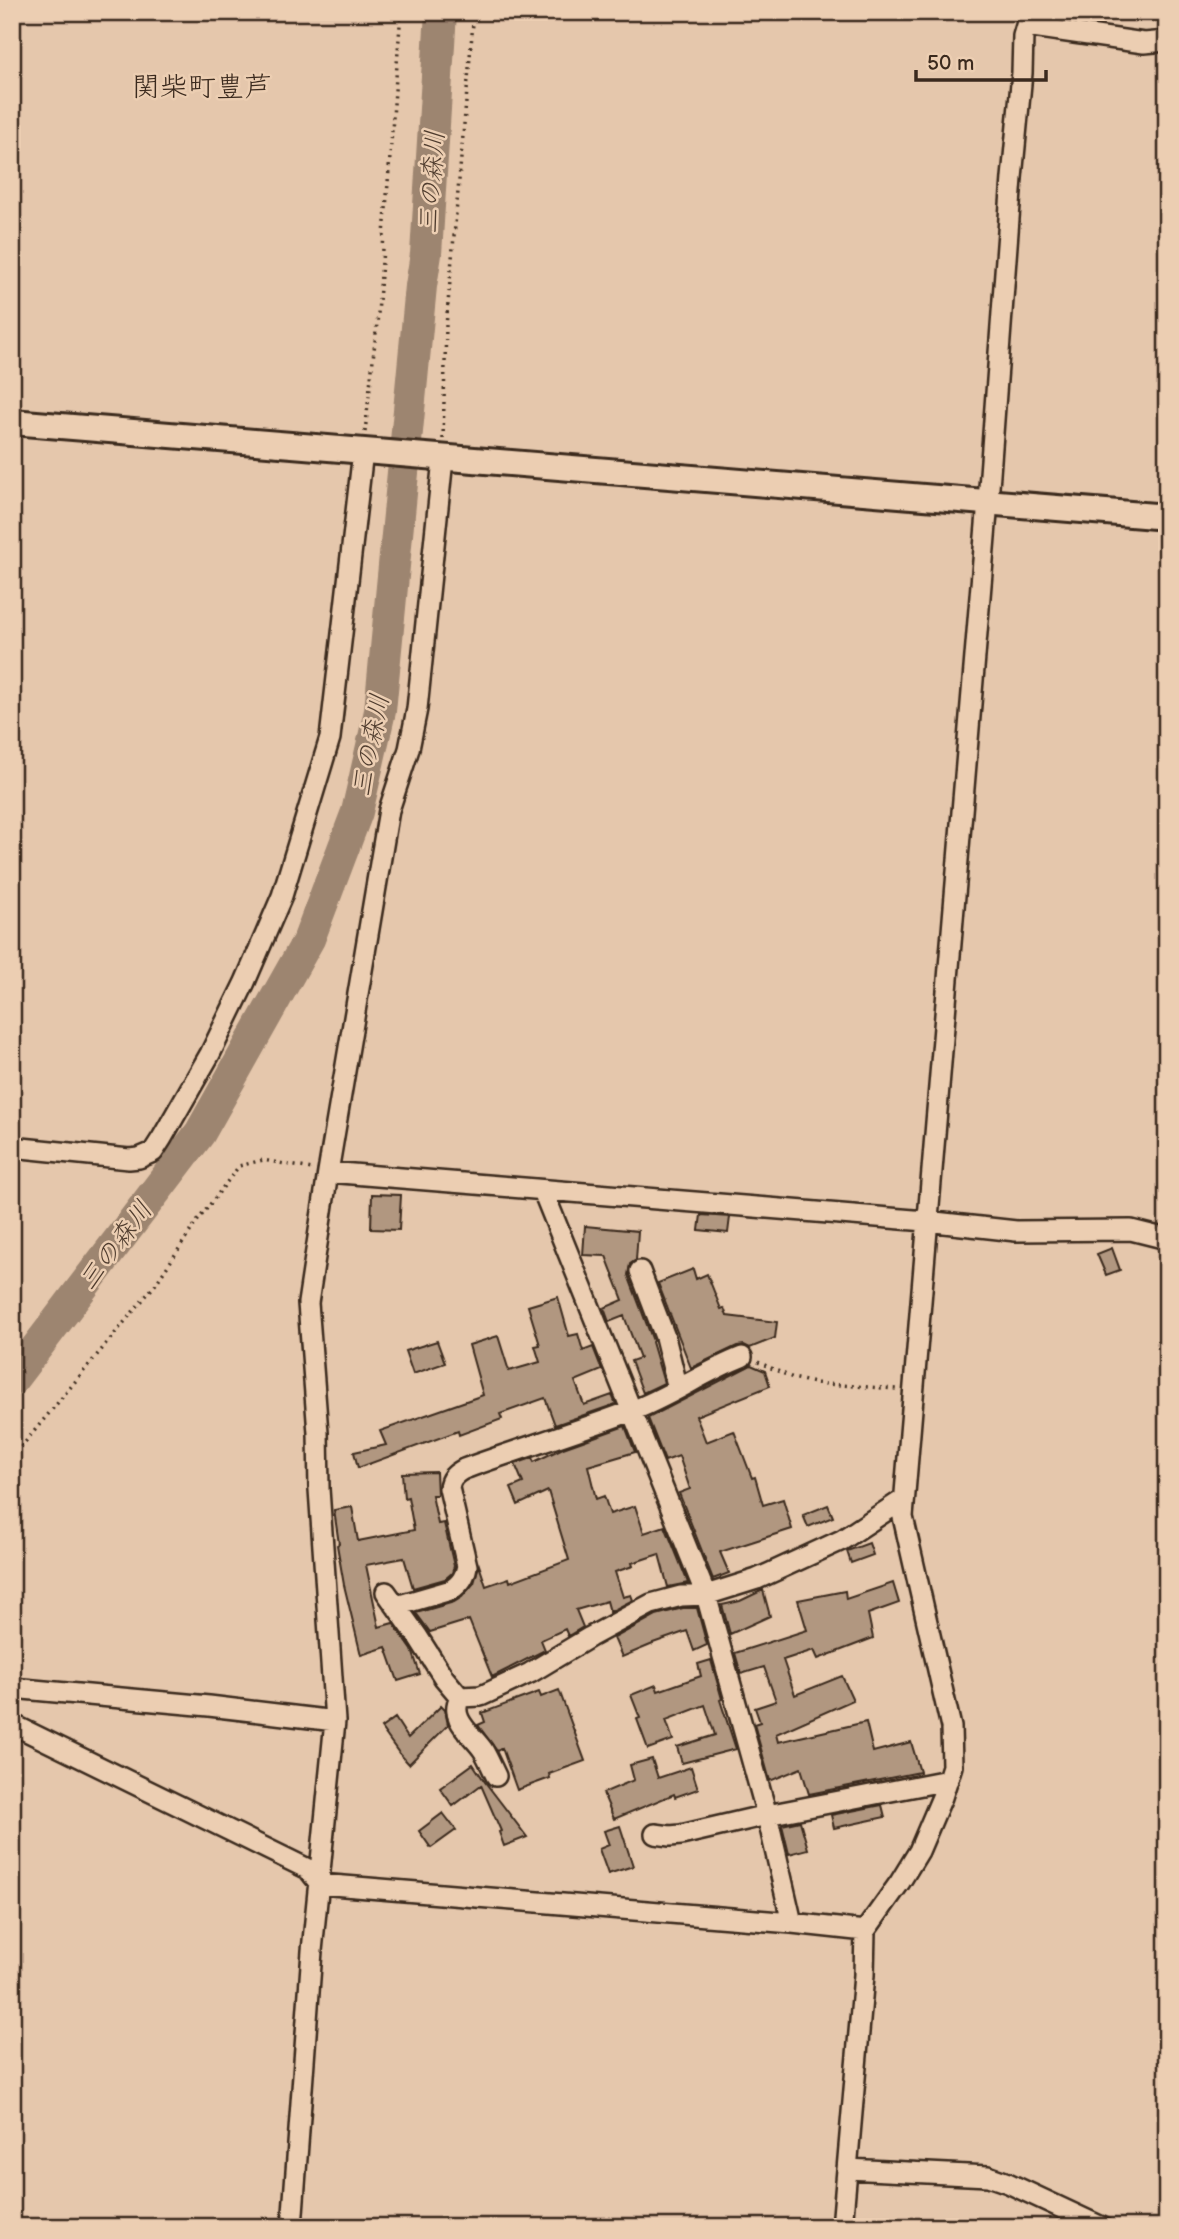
<svg xmlns="http://www.w3.org/2000/svg" width="1179" height="2239" font-family="'Balsamiq Sans','Klee One',sans-serif">
  <style>
    .lines { fill: none; stroke-linecap: round; stroke-linejoin: round }
    .river { stroke: #9d8570; stroke-width: 32 }
    .building { fill: #b19780; stroke: #3b2a1e; stroke-width: 2 }
    .minor-casing { stroke: #3b2a1e; stroke-width: 24 }
    .tertiary-casing { stroke: #3b2a1e; stroke-width: 30 }
    .path { stroke: #3b2a1e; stroke-width: 3.5; stroke-dasharray: 2 5; stroke-linecap: butt }
    .minor { stroke: #ecceb2; stroke-width: 19 }
    .tertiary { stroke: #ecceb2; stroke-width: 24 }
    .labels { text-anchor: middle; stroke-width: 5; stroke-linejoin: round; paint-order: stroke }
    .water-label { font-size: 26px; font-style: italic; fill: #4f3c2e; stroke: #ecceb2 }
    .quarter-label { font-size: 28px; fill: #3b2a1e; stroke: #ecceb2 }
  </style>
  <rect width="100%" height="100%" fill="#e5c7ac"/>
  <filter id="ink" filterUnits="userSpaceOnUse"><feTurbulence type="fractalNoise" baseFrequency=".0143" numOctaves="2"/><feDisplacementMap in="SourceGraphic" scale="14" xChannelSelector="R" yChannelSelector="G"/><feConvolveMatrix kernelMatrix="1 2 1 2 8 2 1 2 1" color-interpolation-filters="sRGB"/></filter>
  <g filter="url(#ink)">
    <g class="lines">
      <path class="river" d="M 12,1380 L 200,1133 L 309,939 L 357,812 L 380,711 L 421,286 L 426,254 L 441,12"/>
    </g>
    <path class="building" d="M 372,1194 L 401,1195 L 399,1230 L 371,1229 Z
      M 701,1215 L 730,1217 L 728,1233 L 699,1230 Z
      M 585,1226 L 638,1231 L 636,1260 L 630,1264 L 628,1275 L 653,1341 L 652,1342 L 664,1383 L 643,1393 L 631,1361 L 640,1358 L 624,1316 L 609,1322 L 604,1308 L 623,1300 L 606,1256 L 583,1255 Z
      M 1112,1248 L 1120,1270 L 1106,1275 L 1097,1254 Z
      M 693,1269 L 696,1279 L 707,1274 L 721,1309 L 724,1308 L 727,1316 L 777,1322 L 775,1338 L 750,1348 L 744,1345 L 737,1346 L 691,1368 L 658,1283 Z
      M 558,1297 L 569,1336 L 578,1334 L 583,1351 L 593,1347 L 602,1370 L 575,1381 L 584,1405 L 612,1395 L 616,1404 L 555,1425 L 545,1398 L 500,1414 L 502,1419 L 459,1435 L 458,1431 L 358,1468 L 354,1452 L 386,1445 L 380,1431 L 483,1395 L 469,1345 L 498,1336 L 509,1371 L 540,1362 L 535,1346 L 540,1345 L 528,1306 Z
      M 437,1341 L 445,1363 L 413,1374 L 405,1351 Z
      M 751,1365 L 765,1371 L 770,1386 L 696,1416 L 706,1442 L 734,1431 L 752,1478 L 755,1477 L 763,1505 L 783,1499 L 792,1529 L 720,1552 L 729,1573 L 713,1579 L 679,1493 L 690,1489 L 679,1456 L 665,1461 L 648,1418 Z
      M 625,1426 L 635,1452 L 588,1466 L 596,1499 L 604,1496 L 610,1514 L 635,1506 L 644,1533 L 665,1526 L 688,1583 L 668,1587 L 659,1554 L 632,1563 L 633,1566 L 615,1572 L 623,1597 L 631,1595 L 633,1600 L 610,1612 L 607,1601 L 576,1610 L 583,1627 L 568,1636 L 565,1629 L 541,1640 L 545,1650 L 492,1677 L 469,1620 L 430,1632 L 416,1613 L 454,1602 L 462,1597 L 474,1583 L 479,1565 L 486,1586 L 509,1578 L 510,1582 L 569,1560 L 548,1491 L 518,1505 L 511,1488 L 523,1483 L 515,1464 L 532,1458 L 534,1462 L 563,1448 Z
      M 436,1472 L 437,1495 L 432,1495 L 438,1524 L 444,1523 L 454,1566 L 452,1573 L 445,1579 L 413,1588 L 404,1558 L 366,1565 L 379,1627 L 393,1623 L 412,1650 L 420,1674 L 398,1681 L 386,1647 L 361,1655 L 344,1585 L 337,1545 L 339,1544 L 334,1510 L 352,1507 L 358,1541 L 414,1530 L 408,1497 L 404,1498 L 402,1473 Z
      M 828,1505 L 833,1517 L 808,1527 L 803,1515 Z
      M 869,1543 L 873,1555 L 851,1563 L 847,1551 Z
      M 893,1583 L 899,1603 L 868,1614 L 873,1638 L 818,1659 L 814,1650 L 783,1660 L 795,1695 L 842,1676 L 853,1700 L 776,1734 L 778,1742 L 866,1722 L 873,1752 L 911,1742 L 920,1772 L 809,1794 L 801,1768 L 770,1781 L 754,1724 L 760,1722 L 755,1708 L 776,1701 L 764,1667 L 741,1674 L 735,1653 L 807,1630 L 798,1600 L 845,1591 L 846,1599 Z
      M 763,1590 L 770,1616 L 730,1634 L 722,1605 L 740,1601 Z
      M 683,1608 L 697,1608 L 707,1645 L 694,1651 L 687,1631 L 653,1643 L 653,1644 L 622,1657 L 614,1638 L 656,1615 Z
      M 711,1660 L 722,1699 L 720,1700 L 736,1749 L 682,1763 L 677,1747 L 715,1735 L 705,1705 L 666,1720 L 673,1740 L 648,1749 L 637,1719 L 640,1718 L 631,1695 L 656,1685 L 658,1691 L 701,1676 L 698,1664 Z
      M 559,1690 L 585,1761 L 549,1774 L 550,1778 L 517,1790 L 502,1748 L 497,1751 L 478,1725 L 485,1722 L 482,1713 L 539,1692 L 541,1697 Z
      M 441,1706 L 445,1710 L 448,1725 L 409,1764 L 399,1753 L 381,1728 L 395,1718 L 408,1738 Z
      M 652,1759 L 658,1778 L 691,1767 L 698,1789 L 675,1797 L 674,1794 L 614,1819 L 603,1793 L 634,1780 L 630,1765 Z
      M 473,1764 L 485,1782 L 527,1837 L 504,1846 L 499,1832 L 501,1831 L 481,1785 L 453,1806 L 440,1788 Z
      M 882,1805 L 885,1817 L 834,1828 L 831,1815 Z
      M 443,1813 L 456,1830 L 431,1848 L 419,1831 Z
      M 800,1821 L 808,1849 L 789,1854 L 782,1825 Z
      M 620,1826 L 633,1866 L 608,1874 L 599,1849 L 609,1845 L 604,1831 Z"/>
    <g class="lines">
      <defs>
        <path id="minor" d="M 1026,26 L 1144,43 L 1167,41
          M 12,1147 L 129,1159 L 139,1158 L 153,1152 L 162,1138 L 210,1054 L 245,982 L 282,896 L 330,738 L 363,451
          M 328,1172 L 926,1221 L 1016,1231 L 1131,1230 L 1167,1239
          M 543,1191 L 706,1595 L 767,1815 L 792,1923
          M 640,1271 L 665,1337 L 678,1389
          M 386,1592 L 418,1637 L 444,1678 L 460,1697 L 481,1696 L 530,1673 L 590,1637 L 651,1604 L 681,1596 L 706,1595 L 757,1579 L 842,1540 L 904,1499
          M 396,1606 L 451,1590 C 461,1583 465,1577 467,1566 L 449,1488 C 450,1478 455,1474 464,1469 C 519,1449 576,1432 631,1411 C 670,1397 703,1372 742,1357
          M 12,1688 L 209,1706 L 335,1721
          M 460,1697 C 448,1719 472,1734 483,1750 C 488,1758 492,1768 496,1776
          M 12,1724 L 308,1869 L 320,1884 L 792,1923 L 865,1931
          M 655,1834 L 670,1836 L 681,1835 L 767,1815 L 948,1780
          M 847,2169 L 988,2176 L 1008,2183 L 1102,2227
          M 292,2227 L 312,1951 L 335,1721 L 319,1489 L 318,1433 L 308,1303 L 328,1172 L 389,810 L 409,749 L 417,709 L 443,459
          M 842,2227 L 864,1975 L 865,1931 L 900,1882 L 919,1851 L 942,1797 L 952,1766 L 951,1727 L 903,1517 L 988,501 L 1012,178 L 1022,73 L 1023,36 L 1030,12"/>
        <path id="tertiary" d="M 12,422 L 1167,517"/>
      </defs>
      <use href="#minor" class="minor-casing"/>
      <use href="#tertiary" class="tertiary-casing"/>
      <path class="path" d="M 365,432 L 378,314 L 401,12
        M 443,439 L 446,326 L 474,12
        M 758,1362 L 793,1378 L 814,1383 L 896,1389
        M 12,1458 L 155,1285 L 196,1223 L 239,1166 L 263,1160 L 312,1169"/>
      <use href="#minor" class="minor"/>
      <use href="#tertiary" class="tertiary"/>
    </g>
  </g>
  <g class="labels">
    <g class="water-label">
      <text transform="translate(431 182) rotate(-86)" y="9">三の森川</text>
      <text transform="translate(370 745) rotate(-79)" y="9">三の森川</text>
      <text transform="translate(115 1245) rotate(-53)" y="9">三の森川</text>
    </g>
    <g class="quarter-label">
      <text x="202" y="96">関柴町豊芦</text>
    </g>
  </g>
  <rect width="1179" height="2239" fill="none" stroke="#ecceb2" stroke-width="42"/>
  <rect x="21" y="21" width="1137" height="2197" fill="none" stroke="#3b2a1e" stroke-width="2.5" filter="url(#ink)"/>
  <path d="M916 70v10h130v-10" fill="none" stroke="#3b2a1e" stroke-width="3.5"/>
  <text x="927" y="70" font-size="21" fill="#3b2a1e" stroke="#ecceb2" stroke-width="5" paint-order="stroke">50 m</text>
</svg>
